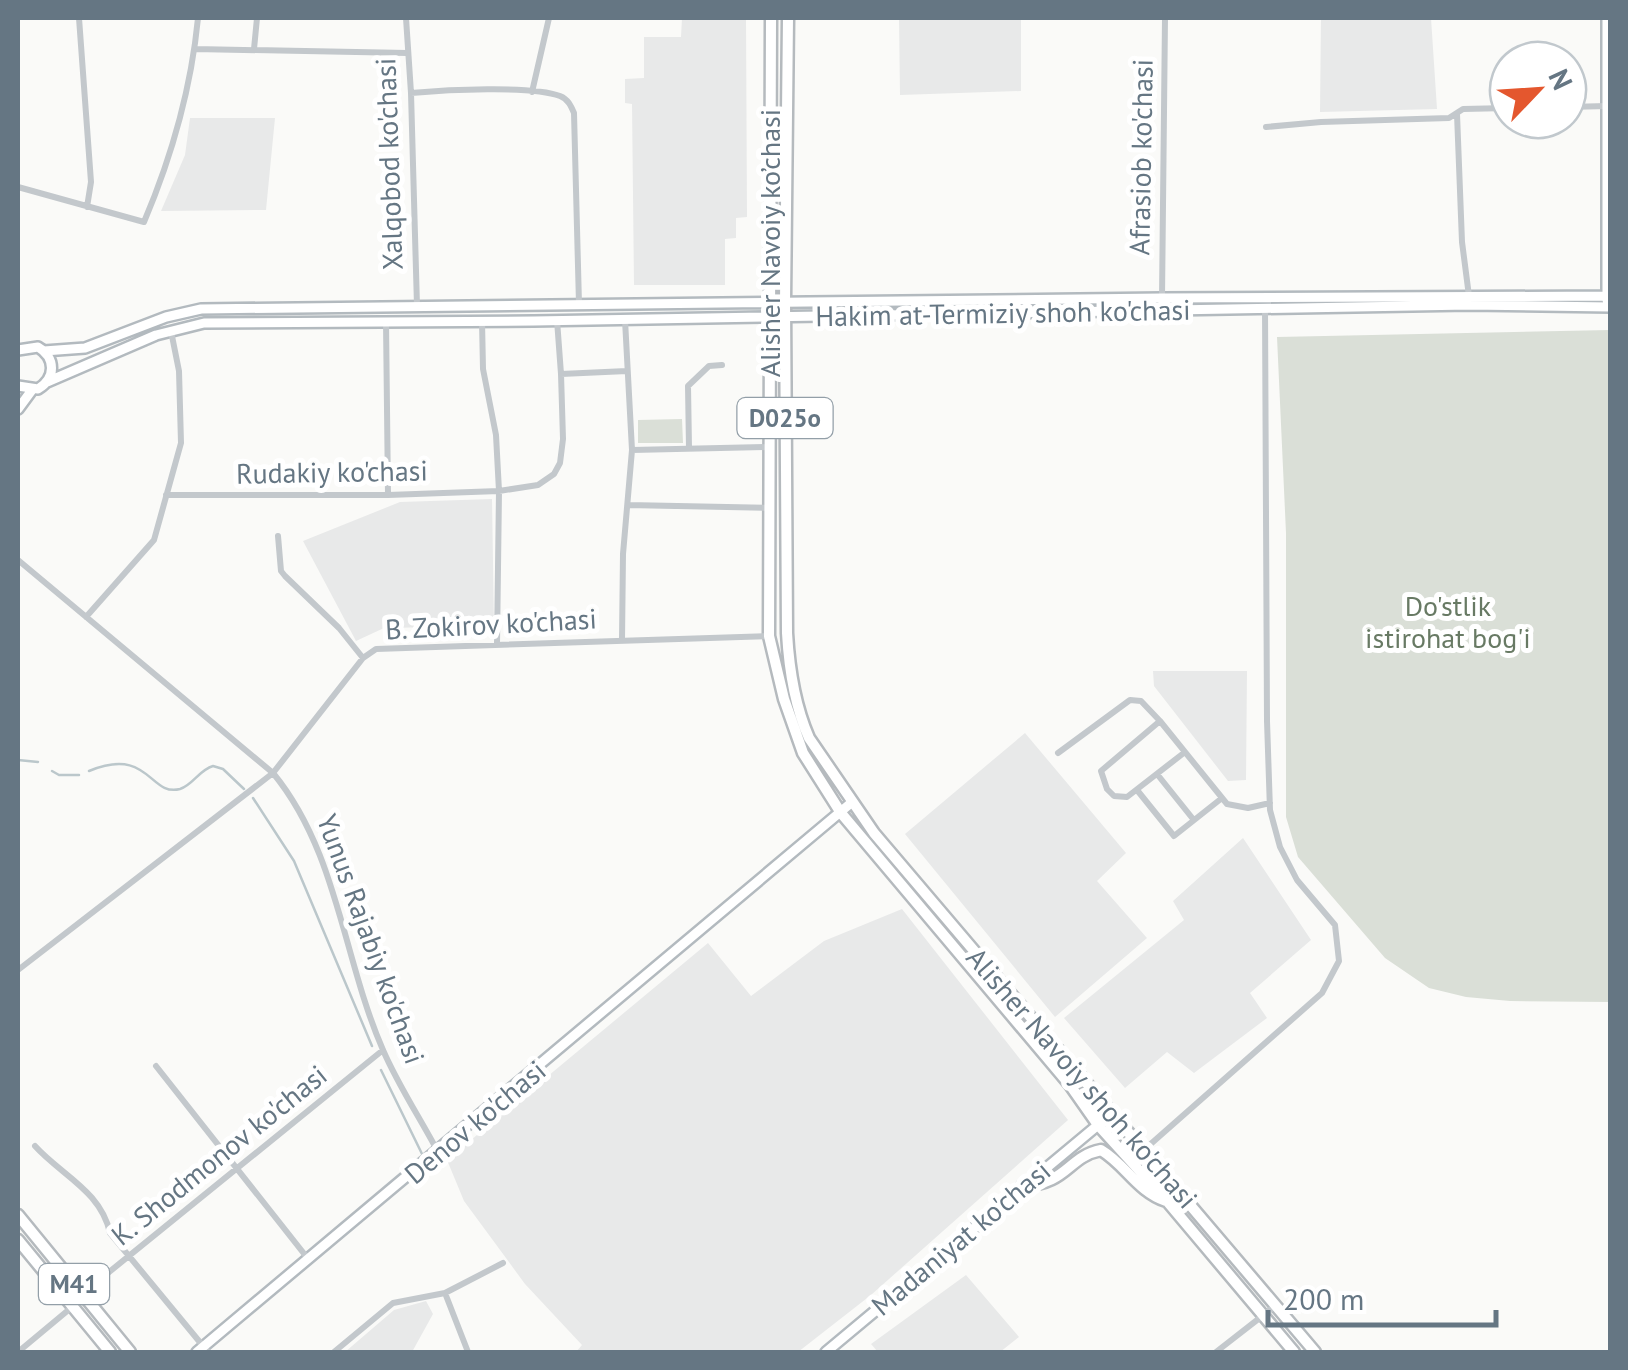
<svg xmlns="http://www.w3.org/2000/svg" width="1628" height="1370" font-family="'PT Sans',sans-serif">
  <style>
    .built { fill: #e8e9e9 }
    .green { fill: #dadfd7 }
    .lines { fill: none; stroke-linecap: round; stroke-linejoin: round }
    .stream { stroke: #bbc7cb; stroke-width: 2.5 }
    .secondary-casing { stroke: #b3babf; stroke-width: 14 }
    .primary-casing { stroke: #b5babe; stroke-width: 15 }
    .street { stroke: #c3c8cc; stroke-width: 6 }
    .secondary { stroke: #fff; stroke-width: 9 }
    .primary { stroke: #fff; stroke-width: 10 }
    .labels { text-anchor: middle; stroke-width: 10; stroke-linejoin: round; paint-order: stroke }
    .shield { fill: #fff; stroke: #939fa8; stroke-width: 2.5 }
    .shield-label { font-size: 25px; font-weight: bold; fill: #657683 }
    .street-label { font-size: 28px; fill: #657683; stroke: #fff }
    .park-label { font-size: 28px; fill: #687a64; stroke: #fff }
  </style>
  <rect width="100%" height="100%" fill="#fafaf8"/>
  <path class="built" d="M 682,18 L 746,18 L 747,217 L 736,218 L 736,238 L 725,239 L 725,285 L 634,285 L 632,104 L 625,103 L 625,79 L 644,78 L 644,37 L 681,37 Z
    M 899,18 L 1021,18 L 1021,91 L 900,95 Z
    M 1321,18 L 1431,18 L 1437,109 L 1320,112 Z
    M 190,118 L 275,118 L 266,210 L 161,211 L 185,155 Z
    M 492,499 L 494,626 L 384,628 L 356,641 L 303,541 L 400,502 Z
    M 1153,671 L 1247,671 L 1246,780 L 1228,781 L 1154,686 Z
    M 1025,733 L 1126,853 L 1097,881 L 1147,938 L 1055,1017 L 905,834 Z
    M 1243,838 L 1311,940 L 1250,993 L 1267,1018 L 1194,1073 L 1167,1052 L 1125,1088 L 1064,1018 L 1184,920 L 1173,901 Z
    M 902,909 L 1068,1120 L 871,1295 L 798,1352 L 576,1352 L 582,1345 L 525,1284 L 464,1201 L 447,1160 L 708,943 L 751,996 L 824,941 Z
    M 966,1275 L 1019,1337 L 1000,1352 L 878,1352 L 871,1344 Z
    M 426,1301 L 433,1314 L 412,1352 L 345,1352 L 394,1310 Z"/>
  <path class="green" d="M 1610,330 L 1610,1002 L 1510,1001 L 1466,997 L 1429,988 L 1385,958 L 1298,857 L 1286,817 L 1286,533 L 1277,337 Z
    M 682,419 L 683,443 L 638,443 L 638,420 Z"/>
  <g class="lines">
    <path class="stream" d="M 18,760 L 38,762
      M 52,771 L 59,775 L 79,775
      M 89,771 C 150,746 149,797 180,789 C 193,785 199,770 213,766 L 223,769 L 244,789
      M 253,798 L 294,861 L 372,1046
      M 381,1070 L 424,1158"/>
    <defs>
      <path id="secondary" d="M 1607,18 L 1607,300
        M 18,350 L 38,347 C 56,358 56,378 38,389 L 18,386
        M 44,351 L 85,348 L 166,317 L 201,309 L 1162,298 L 1610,296
        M 47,382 L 156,335 L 204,323 L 534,321 L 1469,305 L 1610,307
        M 18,409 L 32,390
        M 197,1352 L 851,803
        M 826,1352 L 1098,1125"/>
      <path id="primary" d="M 771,18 L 769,636 L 784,699 L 803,753 L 841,813 L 1070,1085 L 1098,1125 L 1167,1201 L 1294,1352
        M 788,18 L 785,302 L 787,633 C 789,669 794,704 809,738 L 874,833 L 1315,1352
        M 1022,1186 C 1068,1184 1067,1157 1101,1150 C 1126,1165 1137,1191 1166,1201
        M 18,1215 L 130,1352
        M 18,1240 L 110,1352"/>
    </defs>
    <use href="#secondary" class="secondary-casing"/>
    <use href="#primary" class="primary-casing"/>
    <path class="street" d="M 79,18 L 91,182 L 87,207
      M 406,18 L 411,93 L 417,306
      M 195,49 L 407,53
      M 254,49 L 257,18
      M 532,92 L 549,18
      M 411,93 C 444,90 532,85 560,96 C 568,99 571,106 574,113 L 579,304
      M 1568,107 L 1607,106
      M 1457,114 L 1462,242 L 1469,296
      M 1266,127 L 1321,122 L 1449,118 L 1463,109 L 1508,108
      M 18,187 L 144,222 C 172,156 191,90 198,18
      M 1162,298 L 1165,18
      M 557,320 L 561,374 L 627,371
      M 625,320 L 632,450 L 769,447
      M 482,321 L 483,369 L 496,435 L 499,491 L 497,644
      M 386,322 L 388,495
      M 689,448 L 688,386 L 709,366 L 722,365
      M 166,495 L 388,495 L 499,491 L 538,485 L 554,474 L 560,463 L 563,439 L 561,374
      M 628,505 L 770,508
      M 278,536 L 281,571 L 285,576 L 339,628 L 363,658
      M 18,560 L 273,773 C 338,852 343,959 383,1050 C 398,1085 420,1118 438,1152
      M 86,617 L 154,540 L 181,443 L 179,371 L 171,331
      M 622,640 L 623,554 L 632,450
      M 1185,752 L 1127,797 L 1114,796 L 1107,789 L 1101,771 L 1160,721 L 1227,804 L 1248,808 L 1270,803
      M 1058,753 L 1130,700 L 1141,701 L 1160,721
      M 1157,774 L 1193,819
      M 1137,790 L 1174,836 L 1222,798
      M 18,970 L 273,773 L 363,658 L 376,649 L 768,636
      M 156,1066 L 309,1260
      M 35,1146 C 61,1175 101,1191 110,1233 L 208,1352
      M 1145,1149 L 1322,993 L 1339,961 L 1335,925 L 1297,880 L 1280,847 L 1270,810 L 1267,721 L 1265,308
      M 445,1293 L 468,1352
      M 82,1294 L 383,1050
      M 18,1352 L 72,1307
      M 334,1352 L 393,1303 L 445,1293 L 503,1263
      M 1216,1352 L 1275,1306"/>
    <use href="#secondary" class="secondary"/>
    <use href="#primary" class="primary"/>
  </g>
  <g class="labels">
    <g class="shield">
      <rect x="737.5" y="398" width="95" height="40" rx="8"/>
      <rect x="39" y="1264" width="70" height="40" rx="8"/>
    </g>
    <g class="shield-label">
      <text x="785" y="427">D025o</text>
      <text x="74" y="1293">M41</text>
    </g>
    <g class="street-label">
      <text transform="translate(1141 157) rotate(-89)" y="10">Afrasiob ko'chasi</text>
      <text transform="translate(389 164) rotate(-92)" y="10">Xalqobod ko'chasi</text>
      <text transform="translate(770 243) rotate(-90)" y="10">Alisher Navoiy ko’chasi</text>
      <text transform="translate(1003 313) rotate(-1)" y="10">Hakim at-Termiziy shoh ko'chasi</text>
      <text transform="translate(332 472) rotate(-1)" y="10">Rudakiy ko'chasi</text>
      <text transform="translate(491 624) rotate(-3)" y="10">B. Zokirov ko'chasi</text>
      <text transform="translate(371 939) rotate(70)" y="10">Yunus Rajabiy ko'chasi</text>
      <text transform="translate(1082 1078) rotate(49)" y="10">Alisher Navoiy shoh ko'chasi</text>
      <text transform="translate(475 1122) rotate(-40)" y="10">Denov ko'chasi</text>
      <text transform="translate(219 1155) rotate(-39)" y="10">K. Shodmonov ko'chasi</text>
      <text transform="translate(961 1238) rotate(-40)" y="10">Madaniyat ko'chasi</text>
    </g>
    <g class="park-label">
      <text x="1448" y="616">Do'stlik<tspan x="1448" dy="32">istirohat bog'i</tspan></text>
    </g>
  </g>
  <rect width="1628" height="1370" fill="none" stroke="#657683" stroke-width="40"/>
  <g transform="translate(1538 90) rotate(65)"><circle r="48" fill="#ffffff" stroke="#c1c8cd" stroke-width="2.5"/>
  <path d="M0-8L18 38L0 25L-18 38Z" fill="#e4572e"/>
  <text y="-15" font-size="28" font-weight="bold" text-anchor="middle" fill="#657683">N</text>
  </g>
  <path d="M1268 1310v15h228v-15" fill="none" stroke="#657683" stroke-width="5"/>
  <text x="1283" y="1310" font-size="30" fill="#657683" stroke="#ffffff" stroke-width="8" paint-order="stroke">200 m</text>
</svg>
